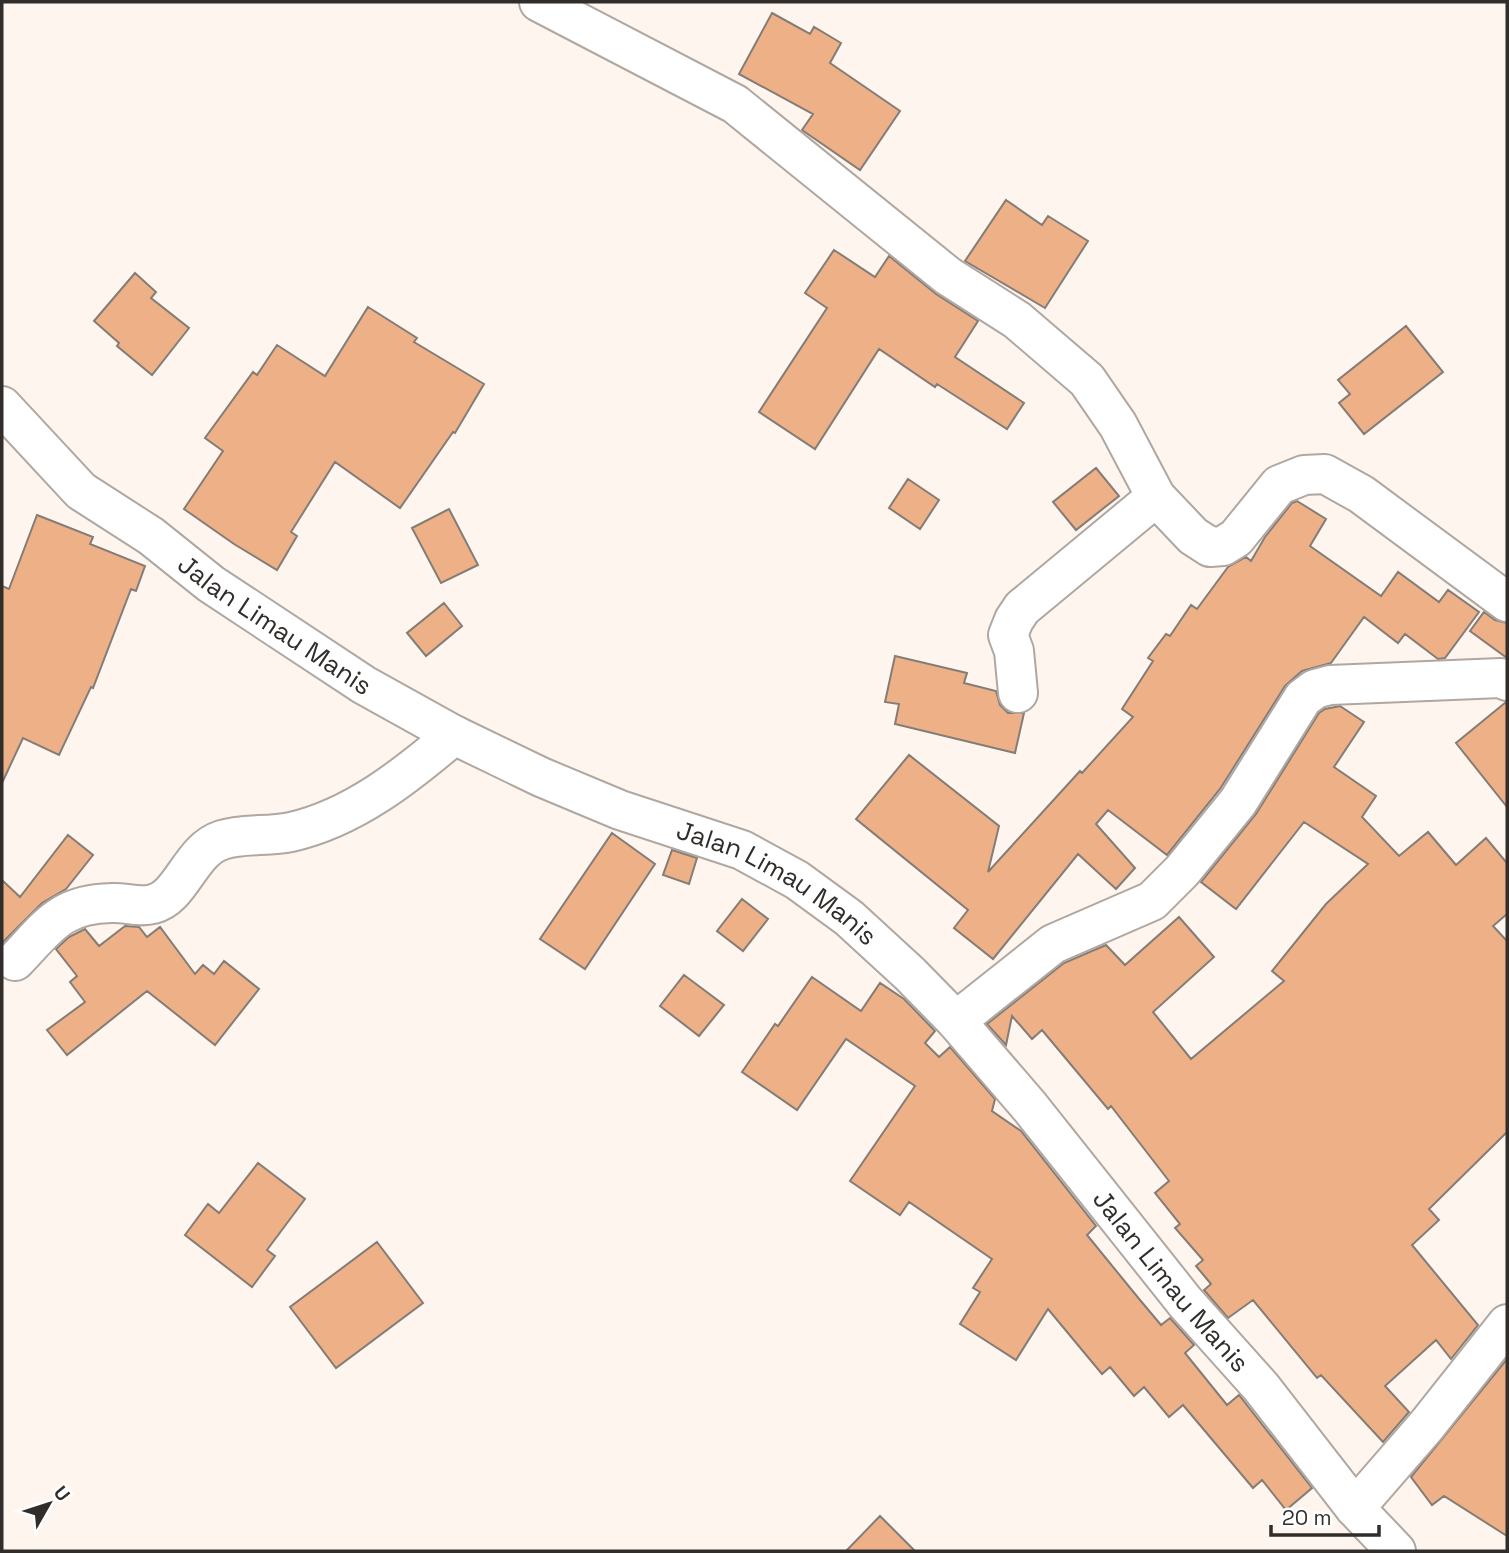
<svg xmlns="http://www.w3.org/2000/svg" width="1509" height="1553" font-family="'Space Grotesk',sans-serif">
  <style>
    .building { fill: #eeb187; stroke: #847c76; stroke-width: 2 }
    .lines { fill: none; stroke-linecap: round; stroke-linejoin: round }
    .minor-casing { stroke: #b0a7a1; stroke-width: 42 }
    .minor { stroke: #fff; stroke-width: 38 }
    .labels { text-anchor: middle; stroke-width: 5; stroke-linejoin: round; paint-order: stroke }
    .street-label { font-size: 26px; fill: #302d2a; stroke: #fff }
  </style>
  <rect width="100%" height="100%" fill="#fef5ee"/>
  <path class="building" d="M 772,13 L 810,34 L 814,27 L 841,43 L 830,63 L 900,111 L 860,170 L 802,130 L 813,114 L 739,74 Z
    M 1006,200 L 1042,225 L 1048,216 L 1088,241 L 1045,308 L 965,261 Z
    M 834,250 L 875,277 L 889,256 L 936,294 L 978,321 L 955,357 L 1024,403 L 1007,429 L 937,384 L 935,387 L 879,349 L 815,449 L 759,412 L 827,308 L 805,293 Z
    M 135,273 L 156,292 L 151,298 L 189,328 L 152,375 L 117,346 L 119,343 L 94,321 Z
    M 368,307 L 417,338 L 414,342 L 484,384 L 455,433 L 453,432 L 400,508 L 335,462 L 291,532 L 297,536 L 277,570 L 234,544 L 184,509 L 223,451 L 205,438 L 253,372 L 257,375 L 277,345 L 325,376 Z
    M 1406,326 L 1443,372 L 1364,434 L 1339,403 L 1350,394 L 1338,380 Z
    M 1096,468 L 1119,496 L 1076,530 L 1053,502 Z
    M 908,479 L 939,500 L 920,529 L 889,508 Z
    M 1297,501 L 1326,519 L 1310,546 L 1381,596 L 1398,572 L 1439,602 L 1448,590 L 1479,612 L 1445,658 L 1438,659 L 1405,634 L 1398,643 L 1364,617 L 1331,663 L 1302,671 L 1285,686 L 1220,789 L 1167,855 L 1108,810 L 1096,824 L 1135,868 L 1116,889 L 1078,854 L 993,959 L 954,928 L 968,910 L 856,819 L 909,755 L 999,826 L 988,872 L 1080,771 L 1082,773 L 1133,717 L 1122,709 L 1153,661 L 1148,658 L 1166,634 L 1170,636 L 1191,605 L 1197,609 L 1228,567 L 1246,557 L 1251,561 L 1265,537 L 1292,503 Z
    M 449,509 L 478,565 L 441,583 L 412,528 Z
    M 37,515 L 93,537 L 90,544 L 145,566 L 136,591 L 131,589 L 93,688 L 91,687 L 59,755 L 23,738 L 2,783 L 2,586 L 9,589 Z
    M 444,603 L 462,626 L 426,656 L 407,633 Z
    M 1484,612 L 1495,620 L 1507,623 L 1507,658 L 1470,631 Z
    M 895,656 L 967,673 L 964,683 L 996,691 L 1000,705 L 1008,713 L 1024,713 L 1015,753 L 895,724 L 899,704 L 885,702 Z
    M 1506,702 L 1507,703 L 1507,807 L 1456,743 Z
    M 1340,706 L 1364,722 L 1334,767 L 1376,796 L 1362,817 L 1399,856 L 1428,832 L 1456,865 L 1486,838 L 1507,863 L 1507,914 L 1493,926 L 1507,941 L 1507,1132 L 1429,1209 L 1439,1220 L 1412,1245 L 1478,1325 L 1451,1359 L 1436,1340 L 1385,1386 L 1409,1412 L 1383,1442 L 1321,1375 L 1317,1378 L 1253,1300 L 1228,1318 L 1204,1290 L 1211,1284 L 1196,1266 L 1203,1260 L 1175,1228 L 1180,1224 L 1155,1193 L 1169,1181 L 1111,1106 L 1108,1109 L 1042,1030 L 1032,1039 L 1012,1016 L 1006,1045 L 987,1024 L 1064,963 L 1106,945 L 1125,965 L 1179,917 L 1214,957 L 1153,1012 L 1191,1059 L 1284,981 L 1272,971 L 1326,904 L 1368,864 L 1304,822 L 1236,909 L 1201,882 L 1256,814 L 1319,713 L 1325,709 Z
    M 612,833 L 655,864 L 585,969 L 540,939 Z
    M 68,835 L 93,855 L 66,889 L 42,903 L 2,943 L 2,880 L 20,897 Z
    M 672,850 L 697,858 L 689,884 L 663,875 Z
    M 742,899 L 768,919 L 743,951 L 717,931 Z
    M 125,926 L 139,927 L 147,937 L 160,927 L 195,974 L 203,965 L 214,974 L 224,961 L 259,989 L 215,1045 L 147,991 L 67,1055 L 47,1030 L 85,1002 L 70,982 L 77,976 L 56,949 L 69,937 L 85,929 L 99,946 Z
    M 684,975 L 724,1005 L 699,1036 L 660,1006 Z
    M 812,977 L 861,1011 L 880,983 L 904,999 L 935,1031 L 925,1043 L 939,1057 L 950,1047 L 995,1099 L 992,1111 L 1021,1131 L 1096,1226 L 1087,1235 L 1140,1300 L 1161,1325 L 1170,1318 L 1194,1345 L 1185,1353 L 1227,1405 L 1239,1395 L 1312,1488 L 1286,1510 L 1262,1480 L 1253,1488 L 1183,1405 L 1169,1417 L 1144,1387 L 1134,1396 L 1110,1367 L 1102,1374 L 1048,1309 L 1016,1360 L 960,1324 L 980,1292 L 973,1288 L 992,1259 L 909,1202 L 900,1215 L 850,1181 L 915,1086 L 846,1039 L 797,1110 L 742,1072 L 775,1024 L 778,1026 Z
    M 258,1163 L 305,1199 L 267,1250 L 275,1256 L 252,1287 L 185,1235 L 208,1204 L 219,1213 Z
    M 377,1242 L 423,1303 L 336,1368 L 290,1307 Z
    M 1507,1359 L 1507,1536 L 1444,1496 L 1432,1505 L 1411,1477 Z
    M 880,1516 L 915,1551 L 846,1551 Z"/>
  <g class="lines">
    <defs>
      <g id="minor">
        <path d="M 539,2 L 735,104 L 948,276 L 1017,320 L 1087,380 L 1118,425 L 1156,497 L 1193,536 L 1210,547 L 1223,546 L 1236,538 L 1279,485 L 1304,475 L 1325,474 L 1361,494 L 1507,602"/>
        <path id="s1" d="M 2,406 L 81,491 L 151,536 L 211,584 L 364,685 L 454,735 L 541,777 L 620,810 L 742,850 L 797,880 L 849,918 L 910,974 L 956,1021 L 1030,1107 L 1185,1302 L 1261,1387 L 1355,1508 L 1396,1551"/>
        <path d="M 1018,693 L 1014,651 L 1008,635 L 1014,620 L 1022,608 L 1156,497"/>
        <path d="M 15,961 C 48,927 60,904 111,903 C 126,902 138,908 153,904 C 182,897 190,850 222,840 C 243,833 269,837 291,832 C 353,818 406,776 454,735"/>
        <path d="M 956,1021 L 1053,944 L 1152,901 L 1182,871 L 1238,802 L 1303,698 L 1315,689 L 1330,685 L 1501,678 L 1507,681"/>
        <path d="M 1355,1508 L 1427,1425 L 1507,1324"/>
      </g>
    </defs>
    <use href="#minor" class="minor-casing"/>
    <use href="#minor" class="minor"/>
  </g>
  <g class="labels">
    <g class="street-label">
      <text dy="9" stroke="none"><textPath href="#s1" startOffset="352">Jalan Limau Manis</textPath></text>
      <text dy="9" stroke="none"><textPath href="#s1" startOffset="919">Jalan Limau Manis</textPath></text>
      <text dy="9" stroke="none"><textPath href="#s1" startOffset="1486">Jalan Limau Manis</textPath></text>
    </g>
  </g>
  <rect width="1509" height="1553" fill="none" stroke="#302d2a" stroke-width="7"/>
  <g transform="translate(49 1504) rotate(51)" stroke="#ffffff" stroke-width="5" paint-order="stroke">
  <path d="M0-5L12 26L0 18L-12 26Z" fill="#302d2a"/>
  <text y="-10" font-size="19" font-weight="bold" text-anchor="middle" fill="#302d2a">U</text>
  </g>
  <path d="M1271 1525v10h108v-10" fill="none" stroke="#302d2a" stroke-width="3.5"/>
  <text x="1282" y="1525" font-size="21" fill="#302d2a" stroke="#ffffff" stroke-width="5" paint-order="stroke">20 m</text>
</svg>
